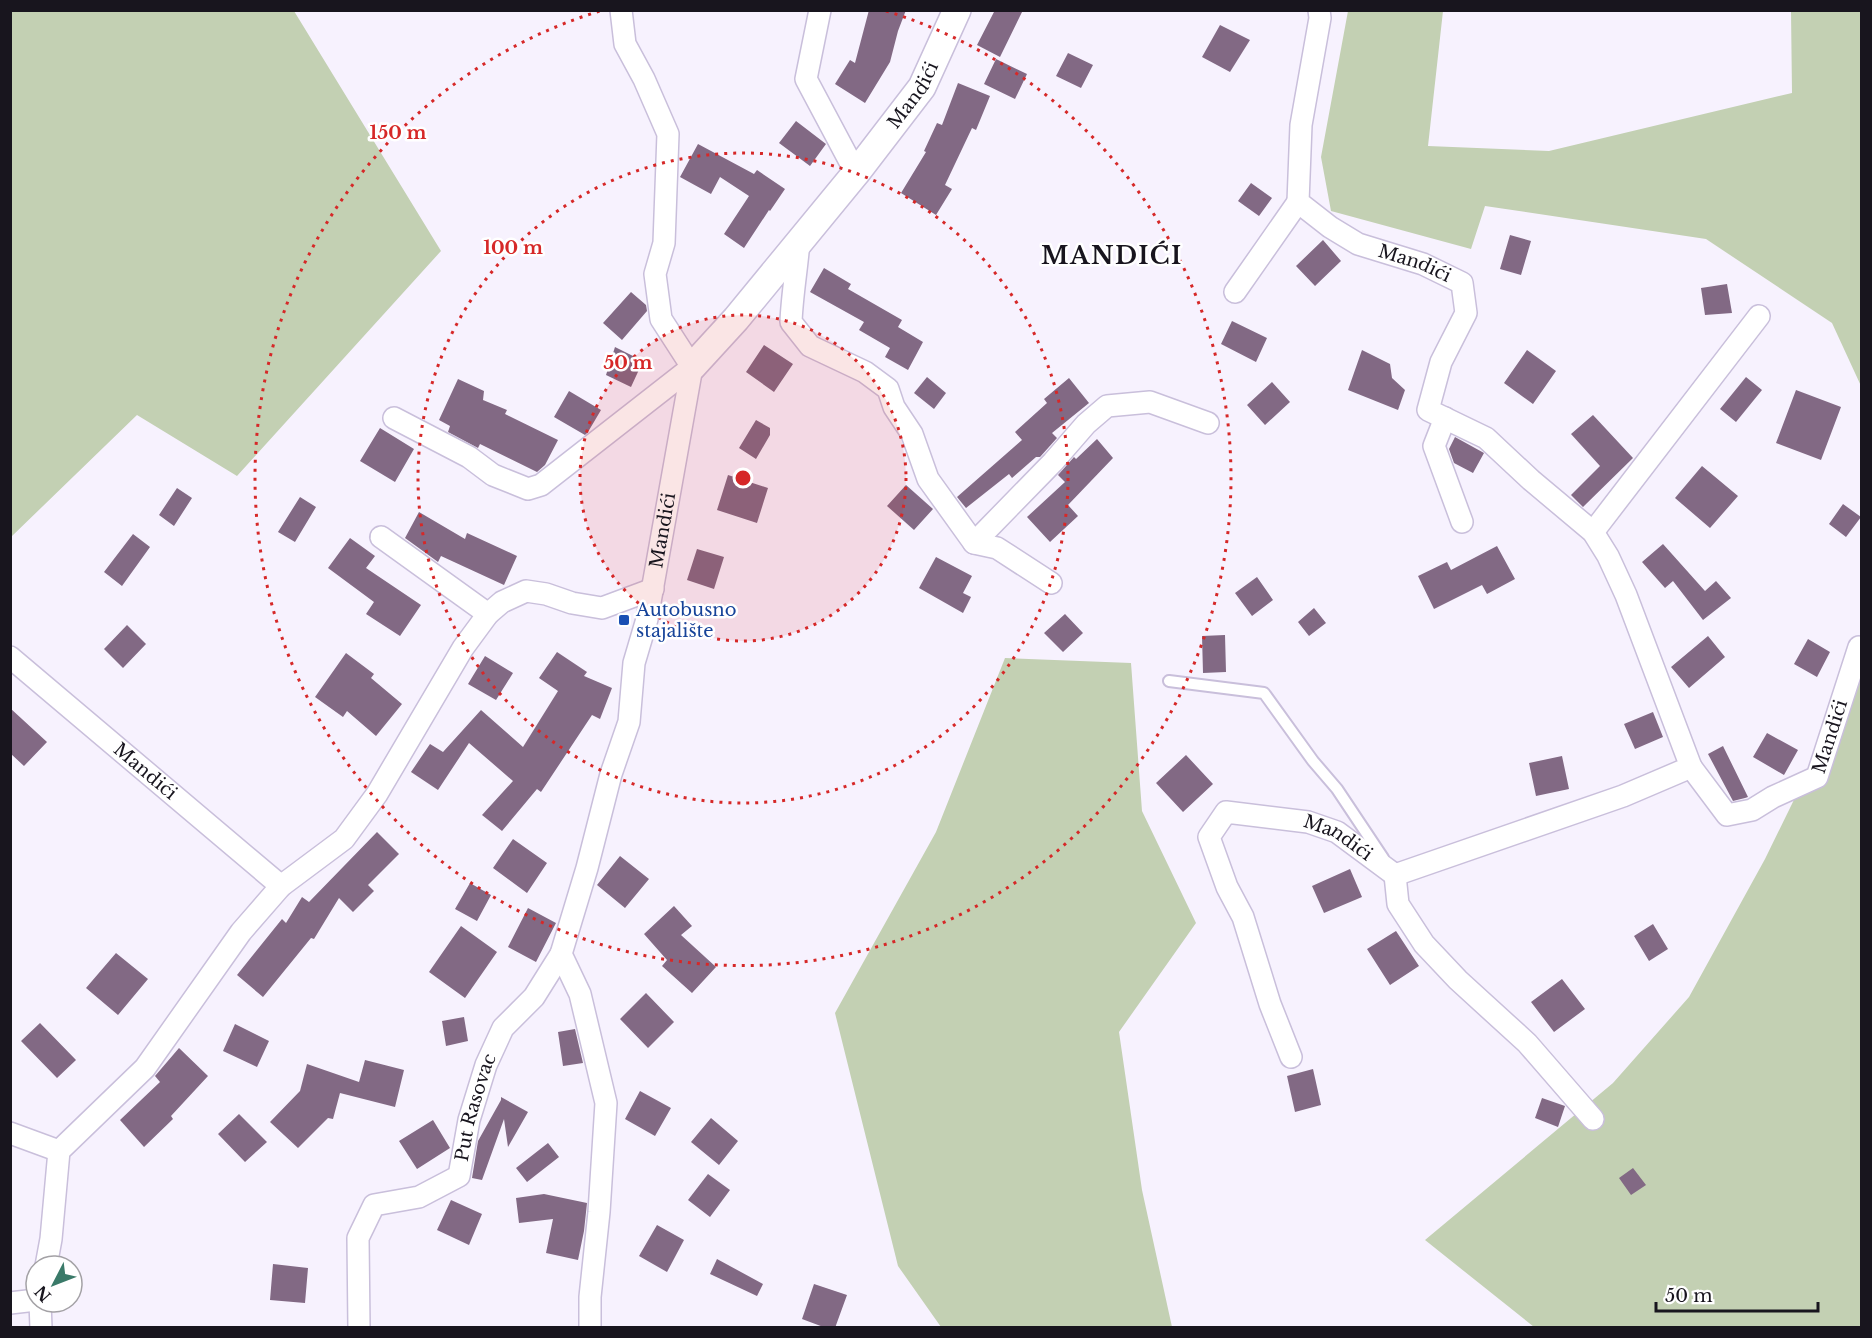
<svg xmlns="http://www.w3.org/2000/svg" width="1872" height="1338" font-family="'Libre Baskerville',serif">
  <style>
    .green { fill: #c3d0b3 }
    .building { fill: #826984 }
    .lines { fill: none; stroke-linecap: round; stroke-linejoin: round }
    .service-casing { stroke: #c9bfdb; stroke-width: 14 }
    .minor-casing { stroke: #c9bfdb; stroke-width: 24 }
    .tertiary-casing { stroke: #c9bfdb; stroke-width: 30 }
    .service { stroke: #fff; stroke-width: 10 }
    .minor { stroke: #fff; stroke-width: 21 }
    .tertiary { stroke: #fff; stroke-width: 27 }
    .ring { fill: none; stroke: #d62828; stroke-width: 3; stroke-dasharray: 3 6 }
    .transit-dot { fill: #1a4fb4; stroke: #fff; stroke-width: 2 }
    .labels { text-anchor: middle; stroke-width: 5; stroke-linejoin: round; paint-order: stroke }
    .street-label { font-size: 18px; fill: #18151e; stroke: #fff }
    .transit-label { font-size: 18px; fill: #164399; stroke: #fff; text-anchor: start }
    .district-label { font-size: 24px; font-weight: bold; letter-spacing: 1.5px; fill: #18151e; stroke: #fff }
    .centre { fill: #d62828; stroke: #fff; stroke-width: 3 }
    .ring-label { font-size: 18px; text-anchor: middle; font-weight: bold; fill: #d62828; stroke: #fff; stroke-width: 5; stroke-linejoin: round; paint-order: stroke }
  </style>
  <rect width="100%" height="100%" fill="#f7f2fe"/>
  <path class="green" d="M 11,10 L 294,11 L 441,251 L 237,476 L 137,415 L 11,537 Z
    M 1348,11 L 1443,11 L 1428,146 L 1549,151 L 1792,93 L 1791,11 L 1861,11 L 1861,386 L 1832,323 L 1706,239 L 1485,206 L 1471,249 L 1331,211 L 1321,157 Z
    M 1861,641 L 1861,1327 L 1534,1327 L 1425,1240 L 1613,1083 L 1689,997 L 1765,859 L 1813,761 Z
    M 1005,658 L 1131,663 L 1142,811 L 1196,923 L 1119,1032 L 1142,1190 L 1172,1327 L 941,1327 L 898,1266 L 835,1013 L 936,832 Z"/>
  <path class="building" d="M 869,10 L 906,10 L 898,31 L 890,62 L 865,103 L 835,84 L 850,60 L 855,63 Z
    M 995,10 L 1023,10 L 1000,57 L 977,45 Z
    M 1220,25 L 1250,40 L 1230,72 L 1202,57 Z
    M 1068,53 L 1093,65 L 1081,88 L 1056,76 Z
    M 996,59 L 1027,74 L 1015,99 L 984,84 Z
    M 958,83 L 990,96 L 976,130 L 972,128 L 945,185 L 952,189 L 936,215 L 901,193 L 926,152 L 924,151 L 937,123 L 942,125 Z
    M 796,121 L 826,144 L 810,166 L 779,143 Z
    M 698,144 L 754,174 L 757,170 L 785,189 L 770,211 L 769,210 L 744,248 L 724,234 L 749,196 L 720,177 L 711,194 L 680,177 Z
    M 1251,183 L 1272,198 L 1259,216 L 1238,201 Z
    M 1510,235 L 1531,241 L 1521,275 L 1500,269 Z
    M 1323,240 L 1341,261 L 1315,286 L 1296,266 Z
    M 824,268 L 851,284 L 848,289 L 902,320 L 898,327 L 923,342 L 908,370 L 885,357 L 890,348 L 859,330 L 864,322 L 810,292 Z
    M 1727,284 L 1732,313 L 1705,315 L 1701,288 Z
    M 631,292 L 646,305 L 647,311 L 622,340 L 603,323 Z
    M 1232,321 L 1267,338 L 1256,362 L 1221,344 Z
    M 764,345 L 793,364 L 774,392 L 746,372 Z
    M 615,347 L 643,361 L 631,387 L 606,375 Z
    M 1362,350 L 1390,364 L 1392,378 L 1405,390 L 1398,410 L 1348,390 Z
    M 1527,350 L 1556,371 L 1533,404 L 1504,383 Z
    M 927,377 L 946,393 L 934,409 L 914,393 Z
    M 1746,377 L 1762,390 L 1736,422 L 1720,409 Z
    M 1069,378 L 1089,403 L 1052,433 L 1057,438 L 1040,457 L 1036,457 L 1012,478 L 1009,474 L 966,508 L 957,497 L 1022,440 L 1015,432 L 1047,403 L 1044,399 Z
    M 458,379 L 484,391 L 483,400 L 507,410 L 505,414 L 558,440 L 545,465 L 537,472 L 480,444 L 478,448 L 448,432 L 450,426 L 439,420 Z
    M 1272,382 L 1290,402 L 1265,425 L 1247,405 Z
    M 1796,390 L 1841,407 L 1821,460 L 1776,443 Z
    M 569,391 L 601,410 L 588,432 L 585,435 L 554,417 Z
    M 1593,415 L 1633,458 L 1583,507 L 1571,495 L 1600,466 L 1571,434 Z
    M 756,420 L 770,428 L 770,435 L 756,459 L 739,448 Z
    M 380,428 L 414,449 L 395,482 L 360,461 Z
    M 1455,437 L 1484,453 L 1473,473 L 1454,463 L 1449,449 Z
    M 1097,439 L 1113,458 L 1068,505 L 1078,516 L 1050,542 L 1027,517 L 1065,482 L 1058,475 L 1074,457 L 1076,459 Z
    M 1702,466 L 1738,496 L 1710,528 L 1675,498 Z
    M 728,475 L 768,488 L 757,523 L 717,510 Z
    M 906,485 L 933,509 L 914,530 L 887,506 Z
    M 177,488 L 192,498 L 174,526 L 159,515 Z
    M 300,497 L 316,507 L 295,542 L 278,532 Z
    M 1843,504 L 1861,517 L 1846,537 L 1829,524 Z
    M 419,512 L 465,539 L 467,533 L 517,556 L 504,585 L 441,556 L 438,562 L 405,538 Z
    M 133,534 L 150,547 L 122,586 L 104,572 Z
    M 350,538 L 375,556 L 366,568 L 421,605 L 400,636 L 366,614 L 374,602 L 328,568 Z
    M 1663,544 L 1705,591 L 1716,581 L 1731,598 L 1703,620 L 1673,581 L 1665,588 L 1642,562 Z
    M 1497,546 L 1515,579 L 1487,594 L 1482,585 L 1434,609 L 1418,576 L 1447,562 L 1451,570 Z
    M 697,549 L 724,557 L 714,589 L 687,580 Z
    M 936,557 L 972,576 L 963,593 L 971,597 L 963,613 L 919,588 Z
    M 1257,577 L 1273,600 L 1252,616 L 1235,593 Z
    M 1314,608 L 1326,623 L 1309,636 L 1298,622 Z
    M 1065,614 L 1083,633 L 1063,652 L 1044,633 Z
    M 127,625 L 146,644 L 123,668 L 104,649 Z
    M 1225,635 L 1226,672 L 1203,673 L 1202,636 Z
    M 1708,636 L 1725,657 L 1689,688 L 1671,667 Z
    M 1808,639 L 1830,652 L 1817,677 L 1794,664 Z
    M 557,652 L 587,672 L 584,676 L 612,688 L 600,719 L 592,715 L 541,792 L 537,789 L 502,831 L 482,815 L 513,781 L 469,743 L 438,790 L 411,772 L 430,744 L 443,752 L 481,710 L 523,747 L 558,691 L 539,678 Z
    M 346,653 L 374,674 L 371,678 L 402,704 L 376,736 L 347,711 L 343,717 L 315,697 Z
    M 485,656 L 513,673 L 496,700 L 468,684 Z
    M 10,708 L 47,742 L 24,766 L 10,753 Z
    M 1653,712 L 1663,737 L 1635,749 L 1624,724 Z
    M 1767,733 L 1798,750 L 1784,775 L 1753,757 Z
    M 1723,746 L 1748,797 L 1745,798 L 1733,801 L 1708,754 Z
    M 1186,755 L 1213,784 L 1183,812 L 1156,783 Z
    M 1562,756 L 1569,789 L 1536,796 L 1529,763 Z
    M 377,832 L 399,854 L 368,885 L 374,891 L 353,912 L 339,898 L 314,939 L 311,938 L 263,997 L 237,975 L 282,919 L 286,923 L 302,897 L 309,902 Z
    M 513,839 L 547,863 L 527,893 L 493,868 Z
    M 620,856 L 649,879 L 625,908 L 597,885 Z
    M 1350,869 L 1362,897 L 1324,913 L 1312,886 Z
    M 470,883 L 491,895 L 477,921 L 455,909 Z
    M 674,906 L 692,926 L 681,935 L 716,967 L 692,993 L 662,966 L 667,960 L 644,934 Z
    M 528,908 L 556,923 L 536,962 L 508,947 Z
    M 1653,924 L 1668,949 L 1649,961 L 1634,936 Z
    M 461,926 L 497,952 L 465,998 L 429,972 Z
    M 1396,931 L 1419,966 L 1390,985 L 1367,949 Z
    M 116,953 L 148,979 L 118,1015 L 86,988 Z
    M 1562,979 L 1585,1009 L 1554,1032 L 1531,1002 Z
    M 646,993 L 674,1022 L 648,1048 L 620,1019 Z
    M 464,1017 L 468,1041 L 446,1046 L 442,1021 Z
    M 40,1023 L 76,1060 L 57,1078 L 21,1041 Z
    M 235,1024 L 269,1041 L 257,1067 L 223,1051 Z
    M 575,1029 L 583,1063 L 563,1066 L 558,1032 Z
    M 179,1048 L 208,1076 L 171,1116 L 173,1119 L 144,1147 L 120,1120 L 160,1082 L 155,1076 Z
    M 365,1060 L 404,1070 L 395,1107 L 340,1093 L 333,1119 L 328,1118 L 298,1148 L 270,1122 L 300,1091 L 307,1064 L 359,1082 Z
    M 1313,1069 L 1321,1105 L 1295,1112 L 1287,1076 Z
    M 640,1091 L 671,1108 L 655,1136 L 625,1119 Z
    M 501,1097 L 528,1112 L 508,1147 L 504,1119 L 482,1180 L 472,1178 L 478,1141 L 501,1100 Z
    M 1542,1098 L 1565,1106 L 1558,1127 L 1535,1118 Z
    M 239,1114 L 267,1142 L 245,1162 L 218,1134 Z
    M 711,1118 L 738,1141 L 719,1165 L 691,1142 Z
    M 433,1120 L 450,1148 L 417,1169 L 399,1141 Z
    M 548,1143 L 559,1157 L 527,1182 L 516,1168 Z
    M 1633,1168 L 1646,1185 L 1631,1195 L 1619,1178 Z
    M 708,1174 L 730,1190 L 710,1217 L 688,1200 Z
    M 544,1194 L 587,1203 L 584,1231 L 578,1260 L 546,1253 L 553,1219 L 519,1223 L 516,1198 Z
    M 451,1200 L 482,1214 L 469,1245 L 437,1230 Z
    M 657,1225 L 684,1240 L 667,1272 L 639,1256 Z
    M 717,1259 L 763,1284 L 757,1296 L 710,1274 Z
    M 273,1264 L 308,1268 L 305,1303 L 270,1300 Z
    M 814,1284 L 847,1295 L 835,1328 L 826,1328 L 802,1319 Z"/>
  <g class="lines">
    <defs>
      <path id="service" d="M 1169,681 L 1264,693 L 1313,761 L 1337,789 L 1383,858"/>
      <g id="minor">
        <path d="M 820,10 L 806,79 L 856,173"/>
        <path id="s1" d="M 1319,10 L 1320,18 L 1301,125 L 1298,202 L 1330,227 L 1358,244 L 1423,264 L 1462,283 L 1466,313 L 1441,362 L 1428,410 L 1486,438 L 1531,480 L 1593,532 L 1608,556 L 1626,595 L 1691,767 L 1623,796 L 1395,875"/>
        <path d="M 799,241 C 797,268 792,295 791,322 L 810,346 L 865,372 L 888,389 L 894,407 L 912,434 L 928,479 L 974,543 L 997,548 L 1051,583"/>
        <path d="M 1235,292 L 1298,202"/>
        <path d="M 394,418 L 469,457 L 493,475 L 528,489 L 541,485 L 692,367"/>
        <path d="M 1445,418 L 1434,446 L 1462,522"/>
        <path d="M 1593,532 L 1759,316"/>
        <path d="M 381,537 L 488,614"/>
        <path d="M 974,543 L 1053,462 L 1086,424 L 1107,406 L 1150,402 L 1208,423"/>
        <path id="s2" d="M 10,657 L 281,886"/>
        <path id="s3" d="M 1691,767 L 1727,815 L 1752,810 L 1773,797 L 1817,777 L 1859,647"/>
        <path d="M 1395,875 L 1398,904 L 1424,944 L 1458,980 L 1527,1043 L 1593,1119"/>
        <path id="s4" d="M 1291,1057 L 1270,1004 L 1243,917 L 1227,887 L 1209,837 L 1226,812 L 1308,822 L 1337,832 L 1395,875"/>
        <path d="M 10,1133 L 59,1151"/>
        <path d="M 46,1266 L 51,1239 L 59,1151 L 145,1068 L 241,932 L 281,886 L 344,839 L 377,794 L 463,648 L 488,614 L 502,602 L 526,591 L 546,594 L 572,603 L 602,608 L 653,589"/>
        <path d="M 40,1302 L 41,1328"/>
        <path d="M 10,1303 L 36,1300"/>
        <path id="s5" d="M 359,1328 L 358,1238 L 374,1205 L 419,1197 L 459,1176 L 469,1120 L 486,1065 L 503,1028 L 534,997 L 561,954"/>
        <path id="s6" d="M 590,1328 L 590,1297 L 599,1212 L 606,1103 L 580,994 L 561,954 L 587,868 L 611,774 L 629,722 L 634,663 L 647,619 L 692,367 L 661,319 L 655,274 L 664,243 L 668,134 L 644,79 L 625,44 L 621,10"/>
      </g>
      <g id="tertiary">
        <path id="s7" d="M 692,367 L 736,319 L 856,173 L 922,87 L 957,10"/>
      </g>
    </defs>
    <use href="#service" class="service-casing"/>
    <use href="#minor" class="minor-casing"/>
    <use href="#tertiary" class="tertiary-casing"/>
    <use href="#service" class="service"/>
    <use href="#minor" class="minor"/>
    <use href="#tertiary" class="tertiary"/>
  </g>
  <circle cx="743" cy="478" r="163" fill="#d62828" fill-opacity=".12"/>
  <g class="ring">
    <circle cx="743" cy="478" r="163"/>
    <circle cx="743" cy="478" r="325"/>
    <path d="M886 11A488 488 0 1 1 600 11"/>
  </g>
  <rect class="transit-dot" x="618" y="614" width="12" height="12" rx="3"/>
  <g class="labels">
    <g class="street-label">
      <text dy="6" stroke="none"><textPath href="#s7" startOffset="351">Mandići</textPath></text>
      <text dy="6" stroke="none"><textPath href="#s1" startOffset="327">Mandići</textPath></text>
      <text dy="6" stroke="none"><textPath href="#s6" startOffset="819">Mandići</textPath></text>
      <text dy="6" stroke="none"><textPath href="#s3" startOffset="201">Mandići</textPath></text>
      <text dy="6" stroke="none"><textPath href="#s2" startOffset="177">Mandići</textPath></text>
      <text dy="6" stroke="none"><textPath href="#s4" startOffset="382">Mandići</textPath></text>
      <text dy="6" stroke="none"><textPath href="#s5" startOffset="288">Put Rasovac</textPath></text>
    </g>
    <g class="transit-label">
      <text x="636" y="616">Autobusno<tspan x="636" dy="21">stajalište</tspan></text>
    </g>
    <g class="district-label">
      <text x="1112" y="264">MANDIĆI</text>
    </g>
  </g>
  <circle cx="743" cy="478" r="9" class="centre"/>
  <g class="ring-label">
    <text x="398" y="139">150 m</text>
    <text x="513" y="254">100 m</text>
    <text x="628" y="369">50 m</text>
  </g>
  <rect width="1872" height="1338" fill="none" stroke="#18151e" stroke-width="24"/>
  <g transform="translate(54 1284) rotate(228)"><circle r="28" fill="#ffffff" stroke="#a3a1a5" stroke-width="1.5"/>
  <path d="M0-4.5L10 22L0 15L-10 22Z" fill="#3a7a69"/>
  <text y="-9" font-size="16" font-weight="bold" text-anchor="middle" fill="#18151e">N</text>
  </g>
  <path d="M1656 1302v9h162v-9" fill="none" stroke="#18151e" stroke-width="3"/>
  <text x="1665" y="1302" font-size="18" fill="#18151e" stroke="#ffffff" stroke-width="4.5" paint-order="stroke">50 m</text>
</svg>
